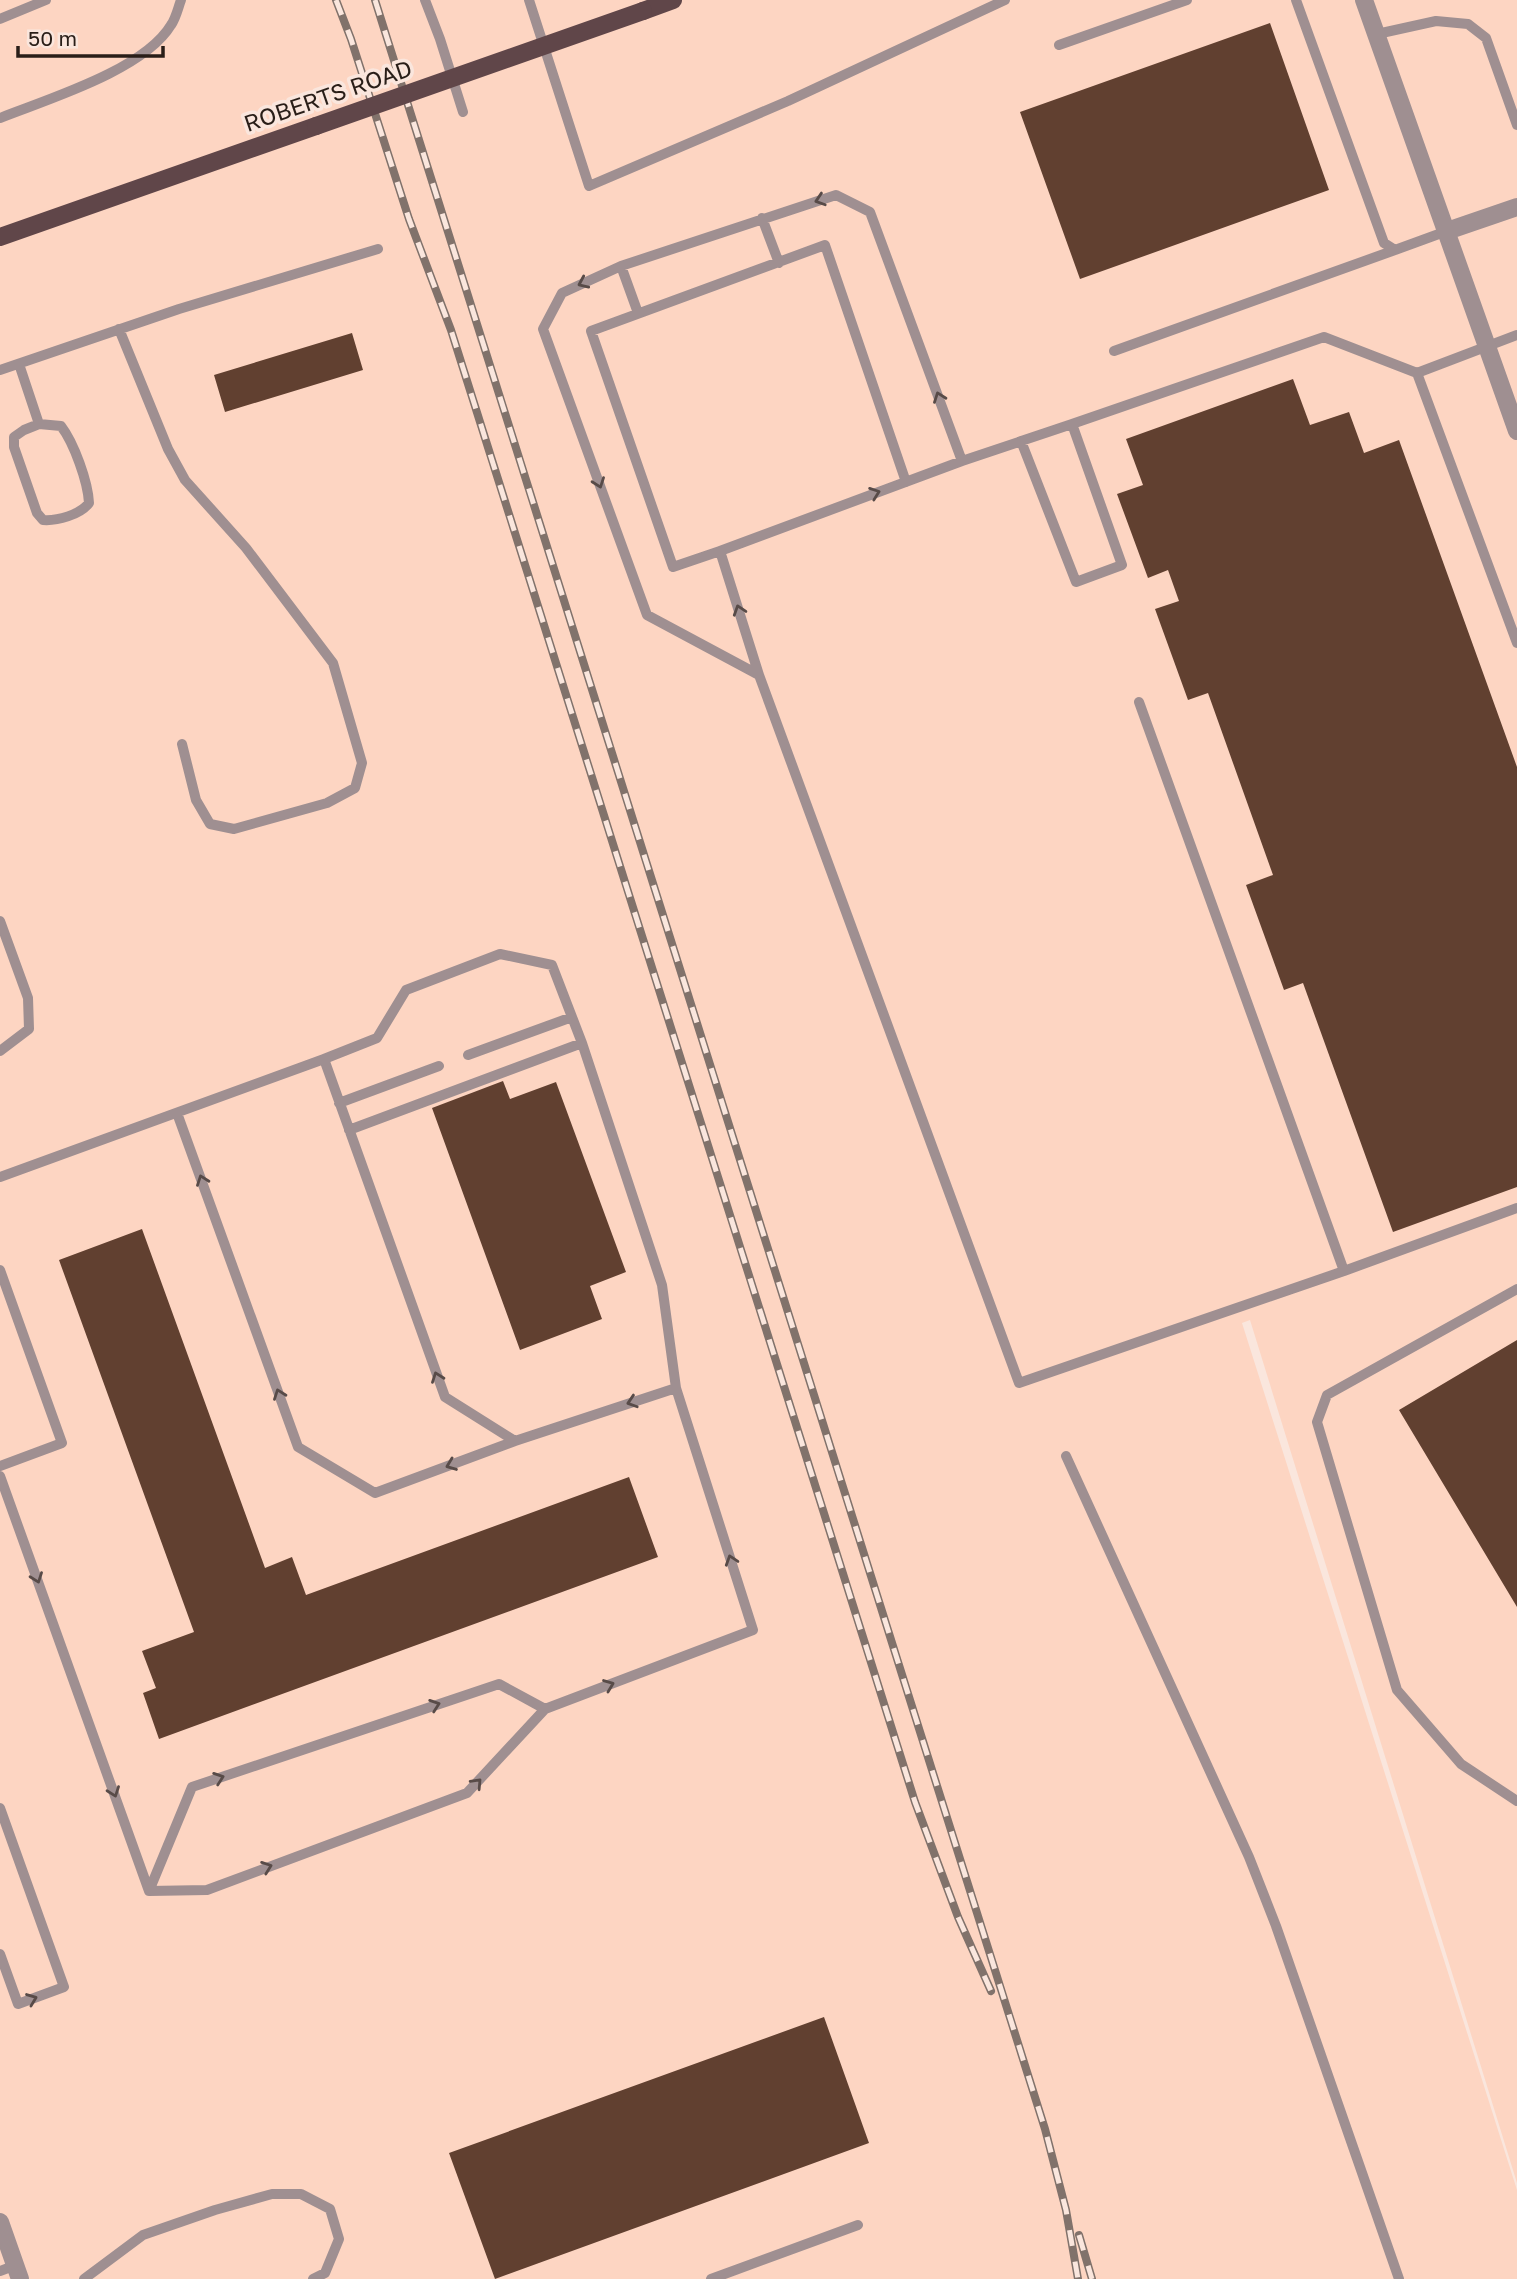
<svg xmlns="http://www.w3.org/2000/svg" width="1517" height="2279" font-family="'Golos Text',sans-serif">
  <style>
    .built { fill: #fdd5c2 }
    .building { fill: #614030 }
    .lines { fill: none; stroke-linecap: round; stroke-linejoin: round }
    .service { stroke: #9f8f91; stroke-width: 10 }
    .minor { stroke: #9f8f91; stroke-width: 18 }
    .primary { stroke: #604649; stroke-width: 18 }
    .rail-casing { stroke: #81726b; stroke-width: 8 }
    .rail { stroke: #fae6dd; stroke-width: 5; stroke-dasharray: 16; stroke-linecap: butt }
    .primary-bridge { stroke: #604649; stroke-width: 18 }
    .oneway { stroke: #584b48 }
    .labels { text-anchor: middle; stroke-width: 7; stroke-linejoin: round; paint-order: stroke }
    .street-label { font-size: 23px; fill: #291e18; stroke: #fae6dd }
  </style>
  <rect width="100%" height="100%" fill="#fae6dd"/>
  <path class="built" d="M 0,0 L 1517,0 L 1517,2183 L 1250,1320 L 1242,1323 L 1517,2190 L 1517,2279 L 0,2279 Z"/>
  <path class="building" d="M 1270,23 L 1329,190 L 1080,279 L 1020,112 Z
    M 352,333 L 363,370 L 225,412 L 214,375 Z
    M 1293,379 L 1310,425 L 1349,412 L 1364,453 L 1399,440 L 1517,767 L 1517,1187 L 1393,1232 L 1303,983 L 1284,990 L 1246,885 L 1273,875 L 1208,693 L 1188,700 L 1155,609 L 1179,601 L 1168,570 L 1148,578 L 1117,494 L 1143,485 L 1126,439 Z
    M 503,1081 L 510,1099 L 556,1082 L 626,1272 L 590,1286 L 602,1319 L 520,1350 L 432,1108 Z
    M 142,1229 L 265,1568 L 292,1557 L 306,1595 L 629,1477 L 658,1557 L 159,1739 L 143,1693 L 156,1688 L 142,1651 L 194,1632 L 59,1260 Z
    M 1517,1340 L 1517,1607 L 1399,1410 Z
    M 824,2017 L 869,2143 L 495,2279 L 449,2153 Z"/>
  <g class="lines">
    <path class="service" d="M 425,0 L 440,39 L 463,112
      M 529,0 L 589,186 L 788,101 L 1005,0
      M 1296,0 L 1384,243 L 1395,250 L 1447,231
      M 0,19 L 46,0
      M 1377,34 L 1436,21 L 1468,24 L 1486,38 L 1517,125
      M 1059,45 L 1187,0
      M 0,118 C 48,99 144,70 171,25 C 176,18 178,8 181,0
      M 762,218 L 779,263
      M 621,266 L 638,313
      M 119,329 L 168,449 L 185,480 L 246,548 L 333,663 L 362,763 L 355,788 L 327,803 L 234,829 L 210,824 L 196,800 L 182,744
      M 1114,351 L 1395,250
      M 19,364 L 39,424 L 24,430 L 14,437 L 14,447 L 37,513 L 43,520 C 57,521 80,515 89,503 C 88,482 74,443 61,426 L 39,424
      M 0,370 L 179,309 L 378,249
      M 1417,373 L 1517,643
      M 1021,441 L 1076,582 L 1122,565 L 1072,424 L 1324,337 L 1417,373 L 1517,335
      M 962,461 L 870,212 L 836,195 L 621,266 L 562,293 L 543,329 L 647,615 L 759,675 L 1019,1383 L 1344,1271
      M 720,551 L 673,567 L 591,331 L 825,245 L 906,482
      M 759,675 L 720,551 L 962,461 L 1072,424
      M 1139,702 L 1344,1271 L 1517,1208
      M 0,921 L 28,998 L 29,1029 L 0,1051
      M 468,1055 L 572,1017
      M 324,1059 L 377,1038 L 406,990 L 500,954 L 552,965 L 582,1043 L 662,1285 L 676,1388
      M 339,1103 L 439,1066
      M 177,1113 L 298,1447 L 375,1493 L 515,1441
      M 349,1130 L 582,1043
      M 0,1177 L 324,1059 L 445,1397 L 515,1441 L 676,1388 L 753,1630 L 545,1709 L 467,1793 L 207,1890 L 149,1891 L 0,1476
      M 0,1270 L 62,1443 L 0,1466
      M 1517,1289 L 1327,1395 L 1317,1422 L 1397,1690 L 1461,1764 L 1517,1801
      M 1066,1456 L 1249,1857 L 1276,1926 L 1399,2279
      M 0,1808 L 64,1987 L 18,2004 L 0,1954
      M 149,1891 L 192,1787 L 499,1684 L 545,1709
      M 0,2271 L 16,2265
      M 84,2279 L 143,2235 L 215,2210 L 272,2194 L 301,2194 L 330,2209 L 339,2239 L 325,2273 L 313,2279
      M 711,2279 L 858,2225"/>
    <path class="minor" d="M 1364,0 L 1517,431
      M 1447,231 L 1517,207
      M 0,2222 L 20,2279"/>
    <path class="primary" d="M 643,11 L 673,0
      M 0,237 L 316,126"/>
    <defs>
      <path id="rail" d="M 336,0 L 351,39 L 409,219 L 451,330 L 915,1802 L 958,1917 L 991,1991
        M 375,0 L 1045,2129 L 1066,2210 L 1078,2279
        M 1079,2235 L 1092,2279"/>
    </defs>
    <use href="#rail" class="rail-casing"/>
    <use href="#rail" class="rail"/>
    <path class="primary-bridge" d="M 316,126 L 643,11"/>
  </g>
  <defs><path id="oneway-chevron" d="M-2-3.5L2.5 0L-2 3.5" fill="none" stroke-width="1.6" stroke-linecap="round" stroke-linejoin="round" transform="scale(1.75)"/></defs>
  <g class="oneway">
    <use href="#oneway-chevron" transform="translate(820 200) rotate(162)"/>
    <use href="#oneway-chevron" transform="translate(583 283) rotate(156)"/>
    <use href="#oneway-chevron" transform="translate(939 397) rotate(-110)"/>
    <use href="#oneway-chevron" transform="translate(599 483) rotate(70)"/>
    <use href="#oneway-chevron" transform="translate(875 493) rotate(-20)"/>
    <use href="#oneway-chevron" transform="translate(739 610) rotate(-108)"/>
    <use href="#oneway-chevron" transform="translate(202 1180) rotate(-110)"/>
    <use href="#oneway-chevron" transform="translate(437 1377) rotate(-110)"/>
    <use href="#oneway-chevron" transform="translate(279 1394) rotate(-110)"/>
    <use href="#oneway-chevron" transform="translate(632 1402) rotate(162)"/>
    <use href="#oneway-chevron" transform="translate(451 1465) rotate(159)"/>
    <use href="#oneway-chevron" transform="translate(731 1560) rotate(-108)"/>
    <use href="#oneway-chevron" transform="translate(37 1578) rotate(70)"/>
    <use href="#oneway-chevron" transform="translate(609 1685) rotate(-21)"/>
    <use href="#oneway-chevron" transform="translate(435 1705) rotate(-19)"/>
    <use href="#oneway-chevron" transform="translate(219 1778) rotate(-19)"/>
    <use href="#oneway-chevron" transform="translate(477 1783) rotate(-47)"/>
    <use href="#oneway-chevron" transform="translate(114 1792) rotate(70)"/>
    <use href="#oneway-chevron" transform="translate(267 1867) rotate(-20)"/>
    <use href="#oneway-chevron" transform="translate(32 1999) rotate(-21)"/>
  </g>
  <g class="labels">
    <g class="street-label">
      <text transform="translate(328 96) rotate(-19)" y="8">ROBERTS ROAD</text>
    </g>
  </g>
  <path d="M18 46v10h145v-10" fill="none" stroke="#291e18" stroke-width="3.5"/>
  <text x="28" y="46" font-size="21" fill="#291e18" stroke="#fae6dd" stroke-width="5" paint-order="stroke">50 m</text>
</svg>
